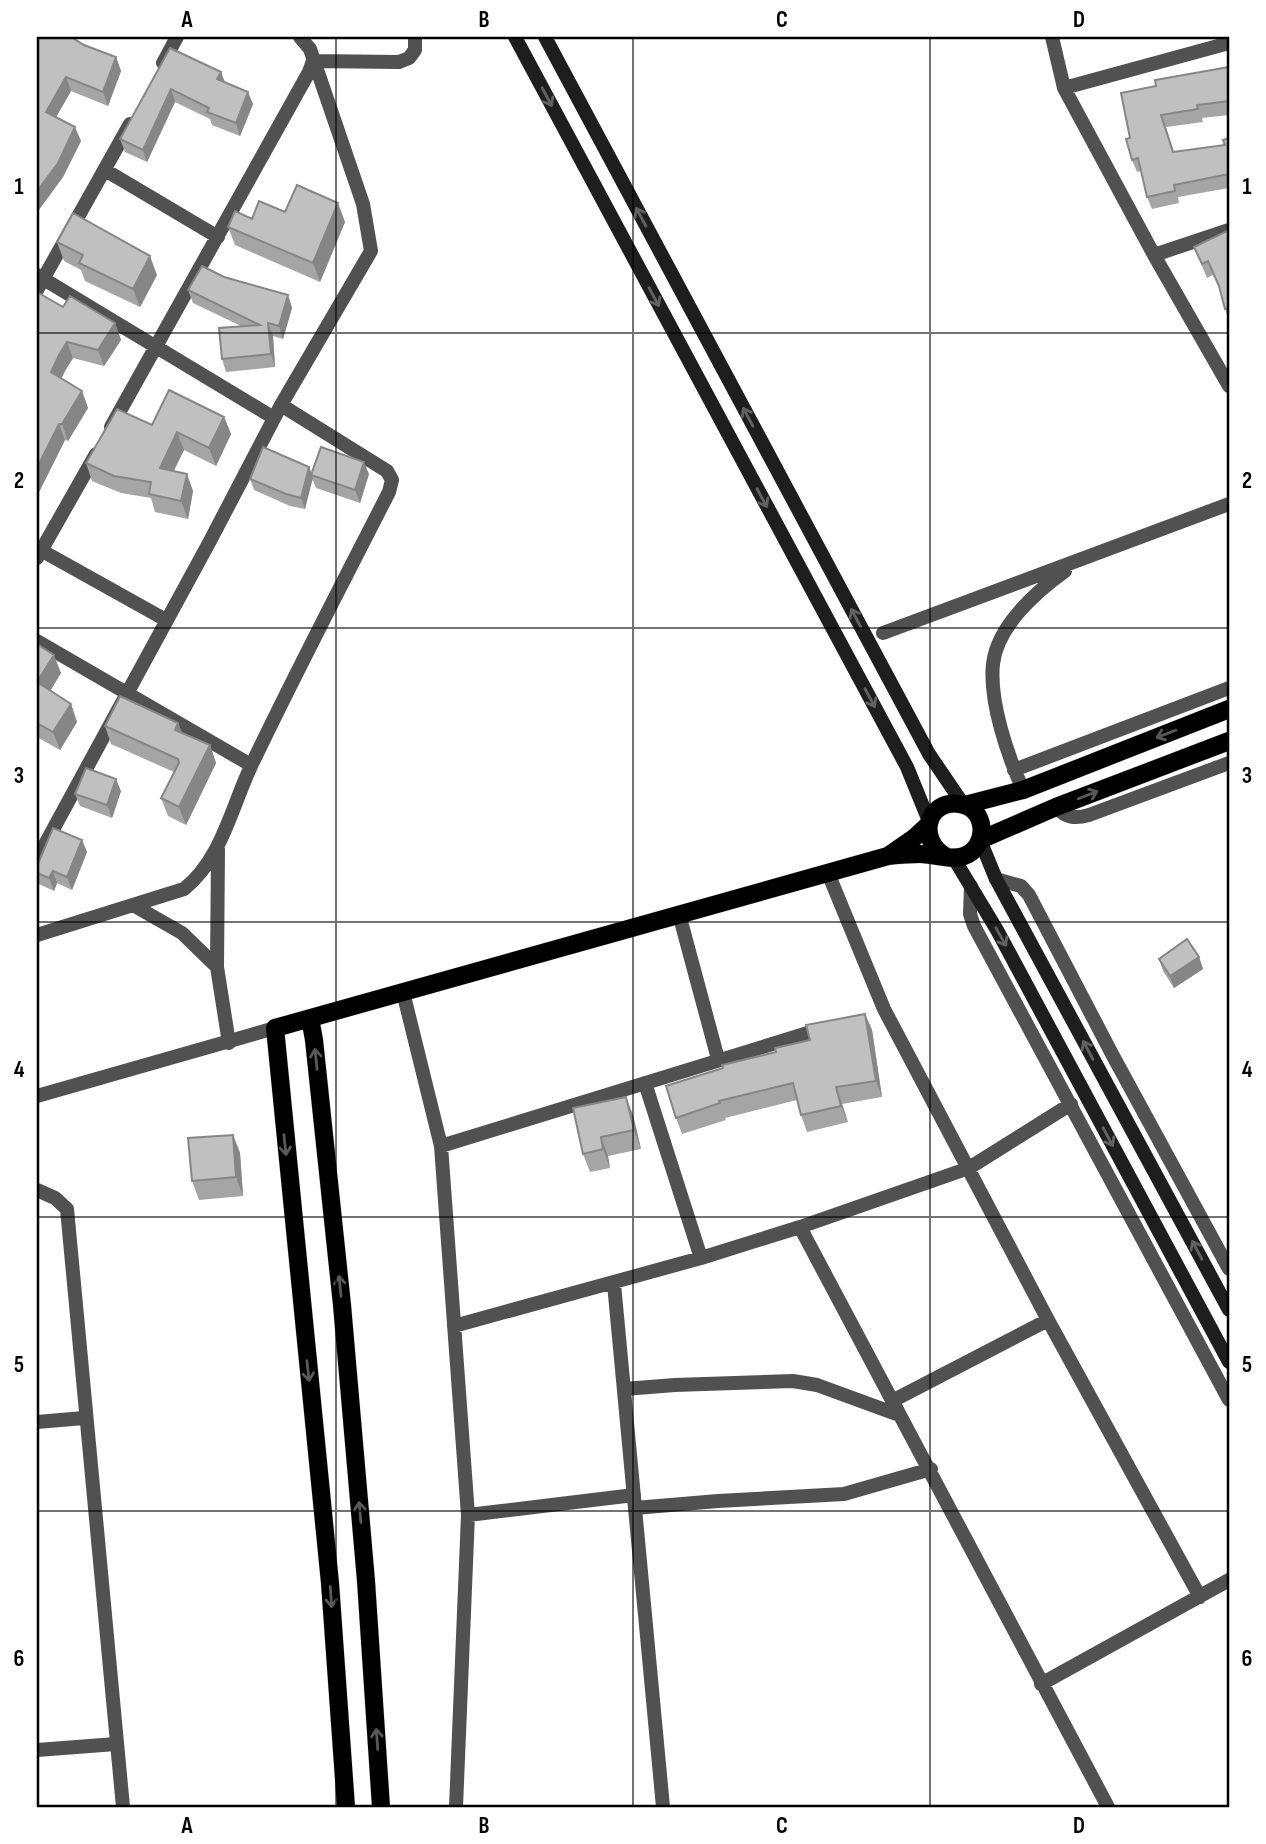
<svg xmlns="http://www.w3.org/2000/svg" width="1266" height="1844" font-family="'Sofia Sans Condensed',sans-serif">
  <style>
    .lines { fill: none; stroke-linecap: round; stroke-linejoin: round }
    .primary-casing { stroke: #dbdbdb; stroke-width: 19 }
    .minor { stroke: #515151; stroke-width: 14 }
    .tertiary { stroke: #515151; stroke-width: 14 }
    .secondary { stroke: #1e1e1e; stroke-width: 14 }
    .primary { stroke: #000; stroke-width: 18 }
    .wall { fill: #a5a5a5 }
    .shaded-wall { fill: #868686 }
    .building { fill: #c0c0c0; stroke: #868686; stroke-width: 2 }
    .oneway { stroke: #626262 }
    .oneway2 { stroke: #595959 }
    .grid { fill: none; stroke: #000; stroke-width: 2; stroke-opacity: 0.55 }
    .neatline { fill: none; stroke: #000; stroke-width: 2.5 }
    .grid-label { font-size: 23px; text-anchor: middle; font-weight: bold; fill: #000 }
  </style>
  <rect width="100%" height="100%" fill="#fff"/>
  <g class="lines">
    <defs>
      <path id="primary" d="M 965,805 L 1023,790 L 1229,709
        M 929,824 L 914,838 L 888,856 C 898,855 910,854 920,854 C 934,854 951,861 964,856 C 989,847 987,808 960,804 C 925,799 917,842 947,857
        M 980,840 L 1056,807 L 1229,741
        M 310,1018 L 314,1040 L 342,1305 L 366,1581 L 381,1807
        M 346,1807 L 330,1583 L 275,1028 L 888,856"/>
    </defs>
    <use href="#primary" class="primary-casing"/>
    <path class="minor" d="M 1052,37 L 1064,88
      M 1229,43 L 1064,88 L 1154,255 L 1229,386
      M 313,61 L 399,62 L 409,58 L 415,50 L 415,37
      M 163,63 L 177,37
      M 105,170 L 218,237
      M 1154,255 L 1229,230
      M 37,275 L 274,418
      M 37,290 L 130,124
      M 111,427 L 309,72 L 313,61
      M 37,548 L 166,620
      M 37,558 L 96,454
      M 883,633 L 1229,504
      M 37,641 L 251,765
      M 1014,770 L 1229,688
      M 1023,790 C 1008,756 989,702 993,664 C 997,626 1037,591 1065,571
      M 1056,807 C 1066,818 1075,819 1089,815 L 1229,763
      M 218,849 L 217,967 L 229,1043
      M 37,859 L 210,541 L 281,405 L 371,251 L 363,204 L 310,49 L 300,37
      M 828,873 L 884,1009 L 1048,1320 L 1200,1597
      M 996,879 L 1021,886 L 1029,895 L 1112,1054 L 1229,1269
      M 971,886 L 970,914 L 974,926 L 1229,1400
      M 133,905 L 182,933 L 217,967
      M 679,914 L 718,1059
      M 37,935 L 184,889 C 222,859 232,805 252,764 C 296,672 343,582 389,492 L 392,480 L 387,471 L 281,405
      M 403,992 L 441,1146 L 468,1515 L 456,1807
      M 645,1083 L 701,1258
      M 441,1146 L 824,1028
      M 37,1190 L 55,1198 L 67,1209 L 123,1807
      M 800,1227 L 1108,1807
      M 614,1284 L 663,1807
      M 454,1326 L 701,1258 L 800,1227 L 969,1168 L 1071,1104
      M 624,1389 L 675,1385 L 793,1381 L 817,1385 L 899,1415
      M 892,1401 L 1048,1320
      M 37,1422 L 84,1418
      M 635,1508 L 718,1501 L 844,1494 L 931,1469
      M 468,1515 L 634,1495
      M 1041,1684 L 1229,1580
      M 37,1750 L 116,1744"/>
    <path class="tertiary" d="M 37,1096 L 275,1028"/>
    <path class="secondary" d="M 515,37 L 907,767 L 929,821
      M 545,37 L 929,754 L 963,804
      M 980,840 L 996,879 L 1229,1310
      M 953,857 L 997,930 L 1229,1362"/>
    <use href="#primary" class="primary"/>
  </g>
  <path class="wall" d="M 37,37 L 84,45 L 116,57 L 121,71 L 108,106 L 71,91 L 56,117 L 81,141 L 63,177 L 38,211 Z
    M 170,48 L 221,72 L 225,82 L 253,104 L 240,136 L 212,125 L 210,119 L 175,102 L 147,162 L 125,152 L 120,139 Z
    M 1229,67 L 1229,115 L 1202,118 L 1203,122 L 1166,127 L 1174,152 L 1225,145 L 1229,138 L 1229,188 L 1178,197 L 1179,203 L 1152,209 L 1147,197 L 1141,171 L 1137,172 L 1132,160 L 1130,138 L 1156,86 Z
    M 285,212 L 345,222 L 320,282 L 235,245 L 228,227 L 252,219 Z
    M 1229,230 L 1229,321 L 1225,309 L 1221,292 L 1213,275 L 1207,278 L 1194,247 Z
    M 57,242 L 157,275 L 140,307 L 85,281 L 81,270 L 64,261 Z
    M 224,277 L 288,295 L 292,308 L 283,339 L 273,336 L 275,367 L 226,372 L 222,359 L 241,326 L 193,303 L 188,290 Z
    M 63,307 L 115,323 L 121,340 L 104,366 L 73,358 L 65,371 L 61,379 L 82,391 L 88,408 L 68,441 L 65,440 L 37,496 Z
    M 224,417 L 231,434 L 216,466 L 184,450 L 174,471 L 193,491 L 188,519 L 155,512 L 151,498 L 121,493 L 92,481 L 86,463 L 152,425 Z
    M 309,467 L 312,475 L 369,474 L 360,503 L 316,488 L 312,478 L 305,509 L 290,506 L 254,490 L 250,479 Z
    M 37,644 L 61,673 L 50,691 L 71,704 L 77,722 L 60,750 L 37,737 Z
    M 178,723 L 182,733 L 210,745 L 216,763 L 186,825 L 168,816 L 161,798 L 174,772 L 111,744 L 105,726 Z
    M 121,791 L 112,818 L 80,806 L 75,794 Z
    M 82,840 L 87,852 L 72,890 L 57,883 L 54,891 L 39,884 L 37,879 L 37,866 Z
    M 1199,957 L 1203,969 L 1174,988 L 1163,971 L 1159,959 Z
    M 865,1014 L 872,1030 L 882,1097 L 842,1104 L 848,1122 L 807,1132 L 801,1115 L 797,1100 L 725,1118 L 726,1120 L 682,1134 L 676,1118 L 776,1052 L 810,1040 Z
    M 573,1108 L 633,1115 L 641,1149 L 608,1156 L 610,1168 L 590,1172 L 583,1154 Z
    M 233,1135 L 240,1153 L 243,1196 L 199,1200 L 192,1181 Z"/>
  <path class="shaded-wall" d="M 116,57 L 121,71 L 108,106 L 103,92 Z
    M 221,72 L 225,84 L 217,79 Z
    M 66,77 L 71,91 L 51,126 L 46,112 Z
    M 171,89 L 175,102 L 147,162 L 143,150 Z
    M 248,92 L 253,104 L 240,136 L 236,123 Z
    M 75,127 L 81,141 L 63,177 L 38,211 L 37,191 Z
    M 338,203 L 345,222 L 320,282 L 313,263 Z
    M 150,256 L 157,275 L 140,307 L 133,289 Z
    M 288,295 L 292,308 L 283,339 L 279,326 Z
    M 115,323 L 121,340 L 104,366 L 98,350 Z
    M 268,323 L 273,336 L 275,367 L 271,354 Z
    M 67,342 L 73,358 L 65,371 L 56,389 L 51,372 L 59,355 Z
    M 82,391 L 88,408 L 68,441 L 62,424 Z
    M 224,417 L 231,434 L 216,466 L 209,448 Z
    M 59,424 L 65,440 L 37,496 L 37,468 Z
    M 177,432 L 184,450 L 166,485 L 160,468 Z
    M 364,462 L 369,474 L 360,503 L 355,490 Z
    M 309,467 L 313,478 L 305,509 L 301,498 Z
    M 187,474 L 193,491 L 188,519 L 181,501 Z
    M 54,655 L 61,673 L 44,701 L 37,682 Z
    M 71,704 L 77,722 L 60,750 L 53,732 Z
    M 178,723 L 185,740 L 175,730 Z
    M 210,745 L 216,763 L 186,825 L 179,807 Z
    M 116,779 L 121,791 L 112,818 L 107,805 Z
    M 82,840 L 87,852 L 72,890 L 67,877 Z
    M 53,871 L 57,883 L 54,891 L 49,878 Z
    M 1199,957 L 1203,969 L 1174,988 L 1170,976 Z
    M 865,1014 L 872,1030 L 882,1097 L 876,1081 Z
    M 836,1087 L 842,1104 L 848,1122 L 841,1106 Z
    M 626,1097 L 633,1115 L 641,1149 L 634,1130 Z
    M 233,1135 L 240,1153 L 243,1196 L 236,1177 Z
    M 601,1137 L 608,1156 L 610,1168 L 603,1149 Z"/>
  <path class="building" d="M 37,37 L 71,37 L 84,45 L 116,57 L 103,92 L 66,77 L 46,112 L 75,127 L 58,163 L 37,191 Z
    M 170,48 L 221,72 L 217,79 L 248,92 L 236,123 L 207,112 L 209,108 L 171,89 L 143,150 L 120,139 Z
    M 1229,67 L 1229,101 L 1197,105 L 1198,109 L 1161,115 L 1173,152 L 1225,145 L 1223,140 L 1229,138 L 1229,174 L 1174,185 L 1175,191 L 1147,197 L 1138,158 L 1132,160 L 1126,139 L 1130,138 L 1121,93 L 1156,86 L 1155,80 Z
    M 297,185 L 338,203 L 313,263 L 228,227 L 235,211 L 252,219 L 259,201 L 285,212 Z
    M 73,213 L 150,256 L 133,289 L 79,263 L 83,255 L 57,242 Z
    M 1229,230 L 1229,308 L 1225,309 L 1219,286 L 1208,261 L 1202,264 L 1194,247 Z
    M 202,266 L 224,277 L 288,295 L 279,326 L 268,323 L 271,354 L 222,359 L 219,328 L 260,325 L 188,290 Z
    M 37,292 L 63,307 L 70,296 L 115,323 L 98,350 L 67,342 L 59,355 L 51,372 L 82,391 L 62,424 L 59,424 L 37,468 Z
    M 169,390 L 224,417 L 209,448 L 177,432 L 160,468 L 187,474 L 181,501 L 149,494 L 151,482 L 114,476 L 86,463 L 117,409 L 152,425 Z
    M 263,447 L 309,467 L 301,498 L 286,494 L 250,479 Z
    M 321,447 L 364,462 L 355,490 L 311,475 Z
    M 37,644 L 54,655 L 37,682 L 71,704 L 53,732 L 37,723 Z
    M 120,696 L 178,723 L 175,730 L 210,745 L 179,807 L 161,798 L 179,763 L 178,759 L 105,726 Z
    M 86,768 L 116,779 L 107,805 L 75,794 Z
    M 53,828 L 82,840 L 67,877 L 53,871 L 49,878 L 37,873 L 37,866 Z
    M 1187,939 L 1199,957 L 1170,976 L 1159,959 Z
    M 865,1014 L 876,1081 L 836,1087 L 841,1106 L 801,1115 L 793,1083 L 719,1101 L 720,1103 L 676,1118 L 666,1086 L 723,1068 L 722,1065 L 776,1052 L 775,1048 L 810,1040 L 806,1025 Z
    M 626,1097 L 634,1130 L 601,1137 L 603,1149 L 583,1154 L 573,1108 Z
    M 233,1135 L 236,1177 L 192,1181 L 188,1138 Z"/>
  <defs><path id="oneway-shaft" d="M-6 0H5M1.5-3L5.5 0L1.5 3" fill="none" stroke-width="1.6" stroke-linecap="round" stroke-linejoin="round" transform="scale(1.75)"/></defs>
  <g class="oneway">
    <use href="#oneway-shaft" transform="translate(547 97) rotate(62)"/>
    <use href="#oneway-shaft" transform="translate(641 217) rotate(-118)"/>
    <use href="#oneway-shaft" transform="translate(654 297) rotate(62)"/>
    <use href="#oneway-shaft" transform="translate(748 417) rotate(-118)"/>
    <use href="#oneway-shaft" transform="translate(762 498) rotate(62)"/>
    <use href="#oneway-shaft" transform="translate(856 618) rotate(-118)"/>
    <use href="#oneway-shaft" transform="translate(870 698) rotate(62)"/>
    <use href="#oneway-shaft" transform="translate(1001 937) rotate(61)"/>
    <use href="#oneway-shaft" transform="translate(1088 1050) rotate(-118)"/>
    <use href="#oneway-shaft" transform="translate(1108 1137) rotate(62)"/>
    <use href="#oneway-shaft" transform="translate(1197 1250) rotate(-118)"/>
  </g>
  <g class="oneway2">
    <use href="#oneway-shaft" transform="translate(1166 734) rotate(159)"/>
    <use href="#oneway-shaft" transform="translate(1088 795) rotate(-21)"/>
    <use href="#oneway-shaft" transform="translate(316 1059) rotate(-96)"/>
    <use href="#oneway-shaft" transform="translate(285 1145) rotate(84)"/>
    <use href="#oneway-shaft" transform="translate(340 1286) rotate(-96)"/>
    <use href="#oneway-shaft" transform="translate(308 1371) rotate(84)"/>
    <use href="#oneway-shaft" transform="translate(360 1512) rotate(-95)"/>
    <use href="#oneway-shaft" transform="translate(331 1597) rotate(86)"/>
    <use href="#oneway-shaft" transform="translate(377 1739) rotate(-94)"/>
  </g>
  <path class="grid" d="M 336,37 L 336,1807M 633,37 L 633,1807M 930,37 L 930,1807M 37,333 L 1229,333M 37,628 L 1229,628M 37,922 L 1229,922M 37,1217 L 1229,1217M 37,1511 L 1229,1511"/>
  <rect width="1266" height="1844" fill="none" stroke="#ffffff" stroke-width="77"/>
  <rect x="38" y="38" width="1190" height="1768" class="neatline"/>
  <g class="grid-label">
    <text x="187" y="27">A</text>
    <text x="484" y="27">B</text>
    <text x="782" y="27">C</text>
    <text x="1079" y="27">D</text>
    <text x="19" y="194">1</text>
    <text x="1247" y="194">1</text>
    <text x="19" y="488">2</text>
    <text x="1247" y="488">2</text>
    <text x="19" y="783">3</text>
    <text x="1247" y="783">3</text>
    <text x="19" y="1077">4</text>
    <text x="1247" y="1077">4</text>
    <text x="19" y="1372">5</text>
    <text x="1247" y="1372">5</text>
    <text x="19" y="1666">6</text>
    <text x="1247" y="1666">6</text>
    <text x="187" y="1833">A</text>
    <text x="484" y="1833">B</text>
    <text x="782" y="1833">C</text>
    <text x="1079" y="1833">D</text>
  </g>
</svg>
